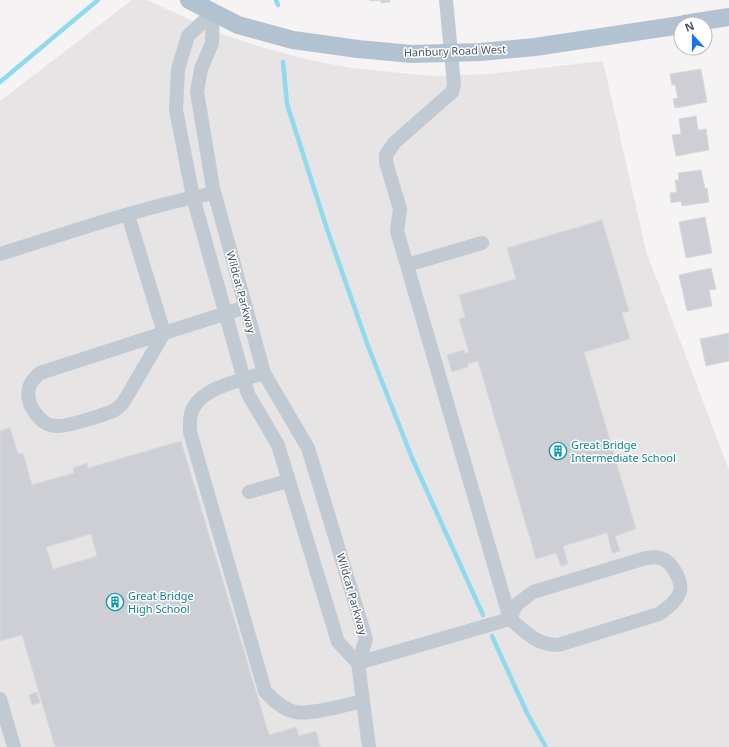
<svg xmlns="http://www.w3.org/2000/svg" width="729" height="747" font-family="'Noto Sans',sans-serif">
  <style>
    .education { fill: #e6e4e5 }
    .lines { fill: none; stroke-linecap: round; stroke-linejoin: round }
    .stream { stroke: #90daee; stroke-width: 4.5 }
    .building { fill: #cdcfd5; stroke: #d7d9de; fill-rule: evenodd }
    .minor { stroke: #c1cad2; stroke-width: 14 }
    .major { stroke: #b3c2d1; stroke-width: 18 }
    .labels { text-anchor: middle; stroke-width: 3; stroke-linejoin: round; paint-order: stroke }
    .street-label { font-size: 11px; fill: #4a5661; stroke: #fff }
    .culture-label { font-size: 11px; fill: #0d838f; stroke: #fff; text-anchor: start }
  </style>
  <rect width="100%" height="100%" fill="#f5f3f3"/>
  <path class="education" d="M 132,0 L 147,0 L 221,34 L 258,46 L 309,60 L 352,68 L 431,76 L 488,74 L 603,61 L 646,251 L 729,470 L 729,747 L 0,747 L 0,101 Z"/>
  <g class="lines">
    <path class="stream" d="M 276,0 L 278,5
      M 283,62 L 287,104 L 327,229 L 368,346 L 412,458 L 483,615
      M 0,82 L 98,0
      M 492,636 L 527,713 L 546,747"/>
  </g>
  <path class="building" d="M 370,0 L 390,0 L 390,2 L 381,3 L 381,0 L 370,1 Z
    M 701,69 L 707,102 L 675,108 L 673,99 L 678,98 L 675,85 L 672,85 L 670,74 Z
    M 696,116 L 698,130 L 706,129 L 709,150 L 676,156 L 672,135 L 681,134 L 679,119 Z
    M 701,170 L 705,189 L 707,188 L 709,202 L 682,206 L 681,201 L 671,203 L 670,193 L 677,192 L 675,180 L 679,180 L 678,173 Z
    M 705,217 L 712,253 L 686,258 L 679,222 Z
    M 602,220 L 629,311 L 622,313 L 630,339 L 584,352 L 636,529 L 615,536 L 620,551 L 612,553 L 607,533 L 563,546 L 568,564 L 561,566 L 556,553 L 536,559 L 478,361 L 468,364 L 468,367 L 452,372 L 447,355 L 464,350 L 465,353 L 469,352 L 459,319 L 465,317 L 459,295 L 516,279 L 507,248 Z
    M 711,268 L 716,289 L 709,290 L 712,306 L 687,311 L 679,275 Z
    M 729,333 L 729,361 L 706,366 L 700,339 Z
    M 10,428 L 18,454 L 23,453 L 32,485 L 74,473 L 73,468 L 87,463 L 88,468 L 181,441 L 269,735 L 296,727 L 299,736 L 316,731 L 320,747 L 55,747 L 22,635 L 0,641 L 0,431 ZM 91,534 L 97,556 L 53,569 L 46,547 Z
    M 37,692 L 40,703 L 32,705 L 29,695 Z"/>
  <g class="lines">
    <path class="minor" d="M 213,12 L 212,43 L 201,69 L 197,92 L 213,188 L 264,373 L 308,448 L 366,639 L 358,663 L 338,642 L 278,445 L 248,394 L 193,197 L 176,110 L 178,69 L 188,36 Z
      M 128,215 L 164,333 L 40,373 C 35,377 31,381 29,388 C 25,404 40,426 57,426 C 67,427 103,415 113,411 C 117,409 120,406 123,403 L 164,333 L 246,307
      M 0,254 C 71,232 142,207 214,193
      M 407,265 L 482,243
      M 264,373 C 242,380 201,387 192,411 C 189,418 190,425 190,432 L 265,691 C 273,700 282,709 295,712 C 312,715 345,705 363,701
      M 249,492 L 288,481
      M 656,557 C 659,558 663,559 665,560 C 674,566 684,584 679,594 C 675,603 667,608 659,614 L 558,645 C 536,645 526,632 510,619 L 516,605 L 533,592 L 646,558 Z
      M 0,699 L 14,747
      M 369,747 L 358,663 L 510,619 L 397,231 L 400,209 L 386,162 L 386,155 L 394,143 L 452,92 L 454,84 L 446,0"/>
    <path class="major" d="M 189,0 L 238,25 L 293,40 L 358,49 L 412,54 L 480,52 L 535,47 L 681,25
      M 684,24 L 729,17"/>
  </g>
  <defs>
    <symbol id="building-ring" viewBox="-11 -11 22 22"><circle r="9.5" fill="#fff" stroke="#0f9aa8" stroke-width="1.5"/><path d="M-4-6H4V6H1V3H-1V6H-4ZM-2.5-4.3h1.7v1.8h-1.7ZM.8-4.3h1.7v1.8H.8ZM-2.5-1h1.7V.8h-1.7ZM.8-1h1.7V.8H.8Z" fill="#0f9aa8"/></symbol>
  </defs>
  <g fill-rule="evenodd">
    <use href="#building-ring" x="548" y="441" width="20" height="20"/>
    <use href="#building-ring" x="105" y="592" width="20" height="20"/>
  </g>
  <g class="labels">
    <g class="street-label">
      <text transform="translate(455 51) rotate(-2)" y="4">Hanbury Road West</text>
      <text transform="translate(241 292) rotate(75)" y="4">Wildcat Parkway</text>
      <text transform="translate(352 594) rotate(74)" y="4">Wildcat Parkway</text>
    </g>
    <g class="culture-label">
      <text x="571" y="449">Great Bridge<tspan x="571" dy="13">Intermediate School</tspan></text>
      <text x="128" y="600">Great Bridge<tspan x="128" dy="13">High School</tspan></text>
    </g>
  </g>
  <g transform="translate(693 36) rotate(339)"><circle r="19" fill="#ffffff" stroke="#b7bbc0"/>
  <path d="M0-3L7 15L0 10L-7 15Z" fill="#1a73e8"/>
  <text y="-6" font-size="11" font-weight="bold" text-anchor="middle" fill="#4a5661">N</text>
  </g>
</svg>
